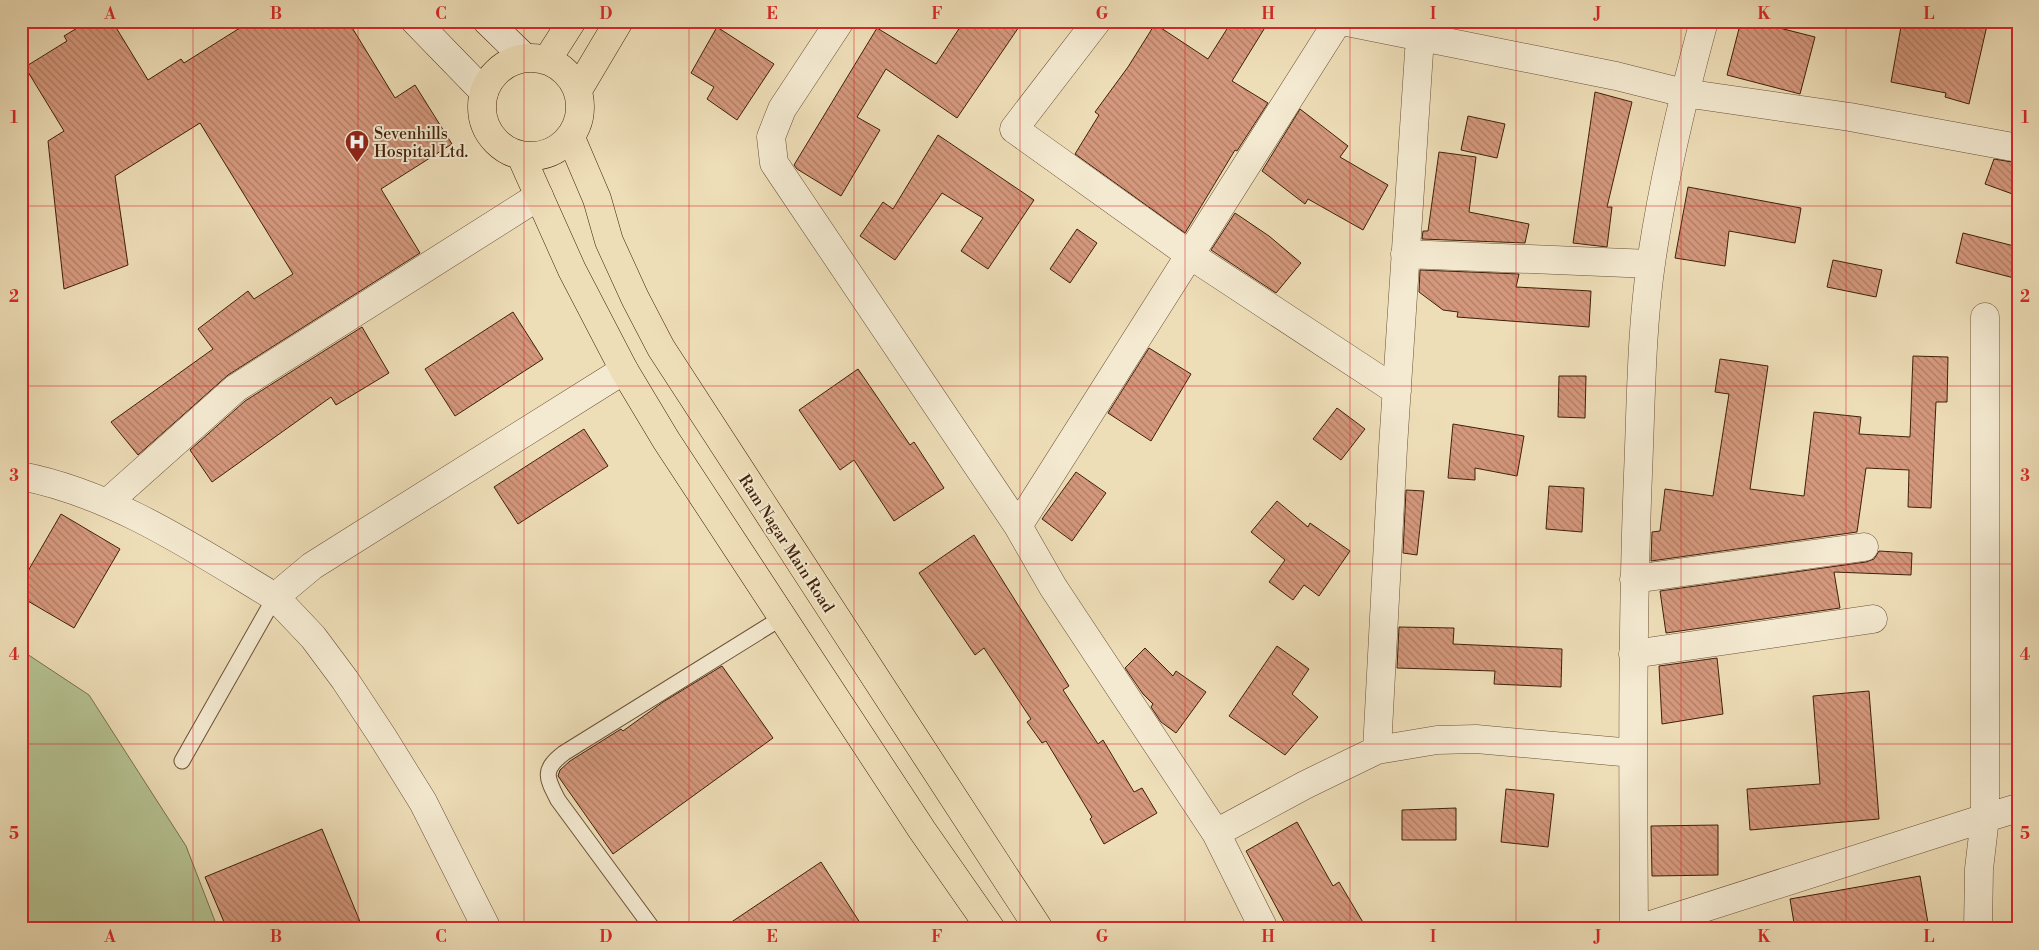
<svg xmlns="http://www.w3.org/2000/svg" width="2039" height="950" font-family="'Libre Bodoni',serif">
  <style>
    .grass { fill: #b5c292; stroke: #7a714e }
    .building { fill: url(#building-back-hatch); stroke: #40200a }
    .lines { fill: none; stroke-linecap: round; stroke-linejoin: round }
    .lane-casing { stroke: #6c5036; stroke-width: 17 }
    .street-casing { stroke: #6c5036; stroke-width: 29 }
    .secondary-casing { stroke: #40200a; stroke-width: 29 }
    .primary-casing { stroke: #40200a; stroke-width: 29 }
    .lane { stroke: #f4ead1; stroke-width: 15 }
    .street { stroke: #f4ead1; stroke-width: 28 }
    .secondary { stroke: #f4ead1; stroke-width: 28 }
    .primary { stroke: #eedeb8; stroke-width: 28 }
    .grid { fill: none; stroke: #d62828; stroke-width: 1; stroke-opacity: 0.55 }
    .labels { text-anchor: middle; stroke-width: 4; stroke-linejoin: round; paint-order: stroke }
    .poi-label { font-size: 16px; fill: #40200a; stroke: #f4ead1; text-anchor: start }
    .street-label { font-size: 16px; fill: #40200a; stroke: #f4ead1 }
    .neatline { fill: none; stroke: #d62828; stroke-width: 2 }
    .grid-label { font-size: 16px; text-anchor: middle; font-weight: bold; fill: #d62828 }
  </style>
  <defs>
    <pattern id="building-back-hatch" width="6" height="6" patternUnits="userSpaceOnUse" patternTransform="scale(1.25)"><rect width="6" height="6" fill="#d5987d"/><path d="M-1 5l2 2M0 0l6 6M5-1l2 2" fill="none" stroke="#ae7c65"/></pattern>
  </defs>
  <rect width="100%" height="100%" fill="#eedeb8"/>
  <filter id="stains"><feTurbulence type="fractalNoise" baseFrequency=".004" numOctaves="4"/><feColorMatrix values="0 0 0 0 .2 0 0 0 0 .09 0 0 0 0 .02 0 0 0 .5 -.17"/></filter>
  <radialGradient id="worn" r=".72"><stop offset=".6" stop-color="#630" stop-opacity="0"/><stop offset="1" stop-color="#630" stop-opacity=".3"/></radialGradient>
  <path class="grass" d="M 21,650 L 89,695 L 186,846 L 218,929 L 21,929 Z"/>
  <path class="building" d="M 89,21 L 112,21 L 148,80 L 181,59 L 184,63 L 251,21 L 348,21 L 395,98 L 415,85 L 452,144 L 381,189 L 420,253 L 228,375 L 138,455 L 111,422 L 213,349 L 198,329 L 248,291 L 254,299 L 293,274 L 200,123 L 115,176 L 128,265 L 64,289 L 48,141 L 64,131 L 25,67 L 67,41 L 64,36 Z
    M 964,21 L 1023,21 L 957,118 L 886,69 L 857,117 L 880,130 L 841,196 L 797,169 L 794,165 L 877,28 L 936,64 Z
    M 1232,21 L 1269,21 L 1232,81 L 1268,103 L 1237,151 L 1235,150 L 1185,233 L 1075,154 L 1099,115 L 1095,112 L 1128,67 L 1155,24 L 1208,59 Z
    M 1741,21 L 1752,21 L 1815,37 L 1800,94 L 1727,75 Z
    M 1902,21 L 1988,21 L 1969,104 L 1945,97 L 1946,93 L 1891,82 Z
    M 717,27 L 774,64 L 737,120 L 707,99 L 714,87 L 691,73 Z
    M 1595,92 L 1632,102 L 1607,207 L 1612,207 L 1607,247 L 1573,243 Z
    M 1300,109 L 1348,146 L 1340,157 L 1388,185 L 1363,230 L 1308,199 L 1305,204 L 1262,171 Z
    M 1468,116 L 1505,124 L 1497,158 L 1461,150 Z
    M 938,135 L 1034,200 L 988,269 L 961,251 L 983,218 L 942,193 L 895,260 L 860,236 L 883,202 L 893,209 Z
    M 1439,152 L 1476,157 L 1469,212 L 1529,224 L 1525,243 L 1422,239 L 1423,231 L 1428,231 Z
    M 1994,159 L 2018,163 L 2018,196 L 1985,184 Z
    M 1688,187 L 1801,208 L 1795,243 L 1729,231 L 1725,266 L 1675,258 Z
    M 1235,213 L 1269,236 L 1301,263 L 1276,293 L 1211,250 Z
    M 1077,229 L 1097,243 L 1070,283 L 1050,269 Z
    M 1963,233 L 2018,247 L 2018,279 L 1956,263 Z
    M 1833,260 L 1882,270 L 1876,297 L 1827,287 Z
    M 1420,270 L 1519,274 L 1516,287 L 1591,291 L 1589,327 L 1457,317 L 1458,312 L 1443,310 L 1419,292 Z
    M 513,312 L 543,359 L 455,416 L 425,369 Z
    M 362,327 L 389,373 L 336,405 L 331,397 L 212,482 L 190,450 L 245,401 Z
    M 1149,348 L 1191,374 L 1151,441 L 1108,413 Z
    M 1913,356 L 1948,357 L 1947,402 L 1936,402 L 1931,508 L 1908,507 L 1909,470 L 1866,468 L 1857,532 L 1651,561 L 1652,532 L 1660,531 L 1665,489 L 1713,496 L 1729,394 L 1715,392 L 1720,359 L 1768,366 L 1750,489 L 1804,496 L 1814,412 L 1861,417 L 1859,434 L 1910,437 Z
    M 858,369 L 910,445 L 914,442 L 944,488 L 894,521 L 854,460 L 840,470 L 799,410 Z
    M 1559,376 L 1586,376 L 1585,418 L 1558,417 Z
    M 1337,408 L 1365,429 L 1341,460 L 1313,439 Z
    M 1453,424 L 1524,436 L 1517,476 L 1475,468 L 1475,480 L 1448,478 Z
    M 584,429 L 608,466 L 518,524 L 494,487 Z
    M 1076,472 L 1106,493 L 1072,541 L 1042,519 Z
    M 1549,486 L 1584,488 L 1582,532 L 1546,529 Z
    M 1406,490 L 1424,491 L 1417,555 L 1403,553 Z
    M 1277,501 L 1308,527 L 1310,523 L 1350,551 L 1319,596 L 1304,585 L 1293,600 L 1269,582 L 1285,560 L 1251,532 Z
    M 61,514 L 120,549 L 74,628 L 21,597 L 21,583 Z
    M 974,535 L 1069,686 L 1063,690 L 1098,744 L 1103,740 L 1134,792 L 1142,788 L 1157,813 L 1104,844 L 1090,819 L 1092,817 L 1046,741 L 1042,743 L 1027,722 L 1031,719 L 984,648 L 975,655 L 919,573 Z
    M 1879,551 L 1912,553 L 1911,575 L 1834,572 L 1840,608 L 1666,633 L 1660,591 L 1866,562 L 1874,559 Z
    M 1399,627 L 1454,628 L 1453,644 L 1562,649 L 1561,687 L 1494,684 L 1495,671 L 1397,668 Z
    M 1277,646 L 1309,669 L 1292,694 L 1318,717 L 1285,755 L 1229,716 Z
    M 1145,648 L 1173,676 L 1176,671 L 1206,692 L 1176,733 L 1161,722 L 1151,707 L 1153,704 L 1143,694 L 1125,668 Z
    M 1717,658 L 1723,714 L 1662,724 L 1659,666 Z
    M 722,666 L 773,738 L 613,854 L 558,776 L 560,770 L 570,761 L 621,729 L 623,731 L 663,702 Z
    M 1869,691 L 1879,819 L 1750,830 L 1747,789 L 1820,784 L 1813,696 Z
    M 1506,789 L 1554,794 L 1548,847 L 1501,842 Z
    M 1456,808 L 1456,840 L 1402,840 L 1402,810 Z
    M 1297,822 L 1333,886 L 1339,882 L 1367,929 L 1288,929 L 1246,851 Z
    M 1718,825 L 1718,875 L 1652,876 L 1651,826 Z
    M 322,829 L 363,929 L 227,929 L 205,877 Z
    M 821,862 L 864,929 L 721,929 Z
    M 1920,876 L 1929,929 L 1795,929 L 1790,899 Z"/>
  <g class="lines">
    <defs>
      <path id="lane" d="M 182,761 L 275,597
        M 653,929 L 558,800 C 546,777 542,770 564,753 L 783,617"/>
      <path id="street" d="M 840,21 L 782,109 L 771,137 L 774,163 L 1018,526
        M 1097,21 L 1014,129 L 1190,255 L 1397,391
        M 1342,21 L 1616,76 L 1684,93 L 1850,117 L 2018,148
        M 1420,37 L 1393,447 L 1377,750 L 1437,740 L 1476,739 L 1633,753
        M 1405,254 L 1651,264
        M 21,476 C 114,494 195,549 275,597
        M 107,503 L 236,388 L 539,196
        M 1634,579 L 1864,547
        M 1633,654 L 1873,619
        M 1216,833 L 1305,785 L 1377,750
        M 487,929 L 423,802 L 382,736 L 345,680 L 313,637 L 275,597 L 312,566 L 624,370
        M 1264,929 L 1216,833 L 1053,587 L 1018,526 L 1338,21
        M 1634,929 C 1633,777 1632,626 1638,474 C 1641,404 1641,333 1651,263 C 1663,181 1682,101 1704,21
        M 1638,929 L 1985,818 L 1985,317
        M 1978,929 L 1979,869 L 1985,818 L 2018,808"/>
      <path id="secondary" d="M 415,21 L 484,92
        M 487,21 L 524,57"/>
      <path id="primary" d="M482 107a49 49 0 1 1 98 0a49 49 0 1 1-98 0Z
        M 547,60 L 572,21
        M 578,90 L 619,21
        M 571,138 L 597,199 L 609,241 L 635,298 L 661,348 L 1039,929
        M 521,156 L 572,270 L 624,370 L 666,440 L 922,830 L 991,929"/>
    </defs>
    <use href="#lane" class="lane-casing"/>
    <use href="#street" class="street-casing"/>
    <use href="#secondary" class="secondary-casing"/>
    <use href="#primary" class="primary-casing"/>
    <use href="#lane" class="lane"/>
    <use href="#street" class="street"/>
    <use href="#secondary" class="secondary"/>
    <use href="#primary" class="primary"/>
  </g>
  <path class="grid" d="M 193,21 L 193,929M 358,21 L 358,929M 524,21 L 524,929M 689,21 L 689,929M 854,21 L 854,929M 1020,21 L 1020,929M 1185,21 L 1185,929M 1350,21 L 1350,929M 1516,21 L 1516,929M 1681,21 L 1681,929M 1846,21 L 1846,929M 21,206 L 2018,206M 21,386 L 2018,386M 21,564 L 2018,564M 21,744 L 2018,744"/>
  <defs>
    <symbol id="hospital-pin" viewBox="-11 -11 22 30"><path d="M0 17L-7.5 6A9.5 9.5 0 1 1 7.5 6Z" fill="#8f2418" stroke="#f4ead1"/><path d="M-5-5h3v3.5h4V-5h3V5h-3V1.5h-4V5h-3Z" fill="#fff"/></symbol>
  </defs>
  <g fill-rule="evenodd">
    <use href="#hospital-pin" x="343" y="128" width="28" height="38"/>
  </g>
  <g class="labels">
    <g class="poi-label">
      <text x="374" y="139">Sevenhills<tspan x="374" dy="18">Hospital Ltd.</tspan></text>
    </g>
    <g class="street-label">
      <text transform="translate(787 543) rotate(57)" y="6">Ram Nagar Main Road</text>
    </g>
  </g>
  <rect width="2039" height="950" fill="none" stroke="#eedeb8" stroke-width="55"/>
  <rect x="28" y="28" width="1984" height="894" class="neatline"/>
  <g class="grid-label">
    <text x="110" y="19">A</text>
    <text x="276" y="19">B</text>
    <text x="441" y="19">C</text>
    <text x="606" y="19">D</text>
    <text x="772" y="19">E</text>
    <text x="937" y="19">F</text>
    <text x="1102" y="19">G</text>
    <text x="1268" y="19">H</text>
    <text x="1433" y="19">I</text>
    <text x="1598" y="19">J</text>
    <text x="1764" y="19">K</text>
    <text x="1929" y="19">L</text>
    <text x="14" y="123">1</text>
    <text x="2025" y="123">1</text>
    <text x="14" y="302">2</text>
    <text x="2025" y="302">2</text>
    <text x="14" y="481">3</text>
    <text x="2025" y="481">3</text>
    <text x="14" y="660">4</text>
    <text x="2025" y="660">4</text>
    <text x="14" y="839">5</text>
    <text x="2025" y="839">5</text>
    <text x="110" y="942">A</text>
    <text x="276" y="942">B</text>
    <text x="441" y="942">C</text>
    <text x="606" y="942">D</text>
    <text x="772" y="942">E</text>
    <text x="937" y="942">F</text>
    <text x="1102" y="942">G</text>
    <text x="1268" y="942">H</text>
    <text x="1433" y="942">I</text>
    <text x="1598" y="942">J</text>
    <text x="1764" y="942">K</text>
    <text x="1929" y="942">L</text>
  </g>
  <rect width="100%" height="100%" filter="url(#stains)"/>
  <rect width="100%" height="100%" fill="url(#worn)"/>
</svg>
